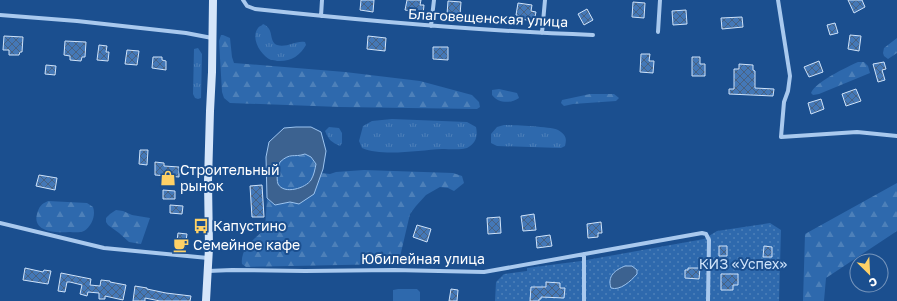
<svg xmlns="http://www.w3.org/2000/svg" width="897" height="301" font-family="'Golos Text',sans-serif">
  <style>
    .grass { fill: url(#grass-tufts) }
    .forest { fill: url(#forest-firs) }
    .park { fill: #2e69ad }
    .garden { fill: url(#garden-dots) }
    .water { fill: #3c6290; stroke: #9cc4f0; fill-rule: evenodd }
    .building { fill: url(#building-cross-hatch); stroke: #cfe3fa }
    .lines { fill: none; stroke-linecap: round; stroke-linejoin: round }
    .minor { stroke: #a9c9ee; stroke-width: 4 }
    .secondary { stroke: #d6e6fa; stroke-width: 8 }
    .labels { text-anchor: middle; stroke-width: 4; stroke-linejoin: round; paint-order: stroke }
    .street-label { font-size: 14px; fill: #fff; stroke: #1b4f8f }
    .poi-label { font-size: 14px; fill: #fff; stroke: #1b4f8f; text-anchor: start }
    .park-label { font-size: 14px; fill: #cfe3fa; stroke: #1b4f8f }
  </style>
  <defs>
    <pattern id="grass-tufts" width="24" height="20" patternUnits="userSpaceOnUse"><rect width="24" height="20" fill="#2e69ad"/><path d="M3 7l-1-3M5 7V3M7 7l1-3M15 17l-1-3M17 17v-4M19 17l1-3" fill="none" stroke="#4d80b9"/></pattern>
    <pattern id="forest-firs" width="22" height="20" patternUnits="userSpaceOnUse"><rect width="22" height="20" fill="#2e69ad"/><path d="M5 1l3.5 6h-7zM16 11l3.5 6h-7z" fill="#4d80b9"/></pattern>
    <pattern id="garden-dots" width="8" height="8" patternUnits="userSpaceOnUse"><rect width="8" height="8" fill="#2e69ad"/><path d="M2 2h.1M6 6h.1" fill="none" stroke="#4d80b9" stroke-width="1.8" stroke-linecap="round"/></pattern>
    <pattern id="building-cross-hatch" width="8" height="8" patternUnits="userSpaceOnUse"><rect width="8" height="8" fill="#4478b7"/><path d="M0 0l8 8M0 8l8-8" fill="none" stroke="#486282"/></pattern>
  </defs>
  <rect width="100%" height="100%" fill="#1b4f8f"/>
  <path class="grass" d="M 263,24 C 275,29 268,41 277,45 C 287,48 296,40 305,42 L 306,45 C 300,56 290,62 277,61 C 275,60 273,60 271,60 C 261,56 250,38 258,28 C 259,26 262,26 263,24 Z
    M 198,48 L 202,54 L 201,98 L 198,99 L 195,98 L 193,94 L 194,49 Z
    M 392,119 L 467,122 L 476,127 C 478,136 476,143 467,148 C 462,150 449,149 442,149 C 420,150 383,157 362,148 L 359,141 L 363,126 L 372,121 Z
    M 504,125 C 513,125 554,127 558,130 C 566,135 567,138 565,146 L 561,148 L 497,146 L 491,143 L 491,134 L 497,127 Z
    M 329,127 L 339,128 L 342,133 L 342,143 L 340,146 C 331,142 329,140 325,131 Z"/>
  <path class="forest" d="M 221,35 L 223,35 L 230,38 L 232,57 L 234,63 L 345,72 L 420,81 L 472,95 L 479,102 L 480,107 L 477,109 L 340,107 L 230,103 L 224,98 L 222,92 L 219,41 Z
    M 897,38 L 897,53 L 888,59 L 884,56 L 883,53 L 884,48 Z
    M 858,62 L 864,62 L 868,66 L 870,73 L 819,94 L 813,95 L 811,93 C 815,82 847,67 858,62 Z
    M 499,89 L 517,93 L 519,98 C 510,104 498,103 492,95 L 492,90 Z
    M 590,94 L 614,94 L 619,98 L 616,101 L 573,104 L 564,106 L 561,103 L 562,100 Z
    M 305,154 L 311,157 L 316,164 C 315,169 314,175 311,180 C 306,188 284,195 278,184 C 276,178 278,168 279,162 C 291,152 293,159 305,154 Z
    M 364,170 L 453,173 L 462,176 L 464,183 L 454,191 L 448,188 L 440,187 L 426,195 L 416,206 L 410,214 L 399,261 L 392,264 L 246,267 L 242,264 C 240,249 254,239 265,229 L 267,198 L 275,205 L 290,202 L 314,194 L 321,173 L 330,174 L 336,172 Z
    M 897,183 L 897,231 L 826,278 L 824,301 L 803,301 L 805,234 Z
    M 48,201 L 87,203 L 93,207 C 96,215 92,226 84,231 C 80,233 73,232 69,232 C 57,233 32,232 37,214 C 39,207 41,204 48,201 Z
    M 116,210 L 123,211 L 132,215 L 150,218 L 141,244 L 129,242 L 119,233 L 108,225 L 106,222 L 106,218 L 110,214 Z"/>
  <path class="park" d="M 398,289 L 417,289 L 420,292 L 420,301 L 393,301 L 393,290 Z"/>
  <path class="garden" d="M 770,223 L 781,230 L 779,301 L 495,301 L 496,282 L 504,274 L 527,271 L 527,268 L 581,261 L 704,239 L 717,231 Z"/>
  <path class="water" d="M 296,127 L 311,127 L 321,132 L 326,151 L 323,169 L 314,194 L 299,204 L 290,202 L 275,205 L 267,198 L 266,157 L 269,142 L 284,128 ZM 305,154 L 311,157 L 316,164 C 315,169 314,175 311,180 C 306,188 284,195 278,184 C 276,178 278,168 280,162 C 291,152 293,158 305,154 Z
    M 625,266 L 632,266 L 637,270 L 637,274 C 631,281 620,291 611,288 C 607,276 615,270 625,266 Z"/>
  <path class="building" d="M 361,0 L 374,0 L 373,12 L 360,10 Z
    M 407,0 L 421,0 L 420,5 L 424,5 L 423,15 L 411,13 L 411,11 L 405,10 Z
    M 848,0 L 862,0 L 865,7 L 854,13 Z
    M 448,1 L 461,2 L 460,15 L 447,14 Z
    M 633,2 L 645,3 L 644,18 L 632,17 Z
    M 518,3 L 532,5 L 531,11 L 536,12 L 534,21 L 520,19 L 520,16 L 516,15 Z
    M 587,9 L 593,20 L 584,25 L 578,14 Z
    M 686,10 L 687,24 L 673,25 L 672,11 Z
    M 742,17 L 743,27 L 722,29 L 721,18 Z
    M 835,23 L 838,33 L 830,35 L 827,25 Z
    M 850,35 L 861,36 L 859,51 L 848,49 Z
    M 4,36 L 23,37 L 22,52 L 20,52 L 19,55 L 9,55 L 9,50 L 3,50 Z
    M 368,36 L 386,38 L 385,51 L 367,49 Z
    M 65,41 L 86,42 L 85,57 L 82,57 L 81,61 L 70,60 L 70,56 L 64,55 Z
    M 99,45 L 107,46 L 106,52 L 109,52 L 108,61 L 97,60 Z
    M 433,47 L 448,47 L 448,60 L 433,59 Z
    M 127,50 L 139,51 L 137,65 L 125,64 Z
    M 641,54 L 650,54 L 649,61 L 654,61 L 653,73 L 640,72 Z
    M 153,57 L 162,57 L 162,60 L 166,61 L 166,70 L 152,68 Z
    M 692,57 L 700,57 L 700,64 L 705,64 L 705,76 L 692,76 Z
    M 819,61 L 823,72 L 809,77 L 804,67 Z
    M 884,62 L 886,69 L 882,70 L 885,80 L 878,82 L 873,64 Z
    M 739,64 L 753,65 L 753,70 L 755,71 L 755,88 L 774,89 L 773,96 L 729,94 L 729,89 L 734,89 L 734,69 L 739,69 Z
    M 46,65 L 56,66 L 55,75 L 45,74 Z
    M 856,89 L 861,101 L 846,106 L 842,94 Z
    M 821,99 L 824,109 L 811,114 L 808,103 Z
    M 140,150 L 148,150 L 147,165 L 139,164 Z
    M 155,162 L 164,163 L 164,166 L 179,167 L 179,177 L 155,175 Z
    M 39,175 L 57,178 L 55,190 L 36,186 Z
    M 262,185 L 264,217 L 252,217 L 250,186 Z
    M 163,190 L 175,191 L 175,199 L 163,199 Z
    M 170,205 L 183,206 L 182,214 L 170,213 Z
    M 534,214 L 536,230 L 523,231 L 521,216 Z
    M 500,217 L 501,233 L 488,234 L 487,218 Z
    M 601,222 L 602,233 L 598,233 L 598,237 L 588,238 L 587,224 Z
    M 417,225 L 431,229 L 427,242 L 413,237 Z
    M 178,233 L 187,234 L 185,248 L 176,248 Z
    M 550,235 L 552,246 L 537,248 L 536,237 Z
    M 719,246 L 727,246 L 727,256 L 719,256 Z
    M 764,246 L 772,247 L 772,257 L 763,257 Z
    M 25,268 L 43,272 L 44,270 L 51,271 L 48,284 L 23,280 Z
    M 688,268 L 700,268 L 699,279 L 685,278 L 685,270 L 688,270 Z
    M 61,273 L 91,279 L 90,285 L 100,286 L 101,280 L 110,281 L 110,282 L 126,285 L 123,300 L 105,296 L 105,299 L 99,299 L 99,293 L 88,292 L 87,296 L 80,294 L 82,285 L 70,282 L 67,282 L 65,292 L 58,291 Z
    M 721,274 L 738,274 L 738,285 L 733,285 L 733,290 L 721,290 Z
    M 546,282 L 560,283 L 560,288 L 565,288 L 564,298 L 541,297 L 541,299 L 539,299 L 539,301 L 530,301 L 531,287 L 546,287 Z
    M 135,286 L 147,288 L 147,289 L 166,293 L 191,296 L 190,301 L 160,301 L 145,298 L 145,301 L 133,301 Z
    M 451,289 L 458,290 L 457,301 L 449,301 Z"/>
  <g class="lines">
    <path class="minor" d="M 243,0 L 247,6 L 255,9 C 367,21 480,31 593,35
      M 778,0 L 790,76 L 788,91 L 784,102 L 781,137 L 857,132 L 897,136
      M 0,15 L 77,21 L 186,33 L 212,38
      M 321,16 L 322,0
      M 431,26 L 434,0
      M 658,32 L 660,0
      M 542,33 L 545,0
      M 0,223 L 104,248 L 208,258
      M 208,271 L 232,270 L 305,271 L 394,270 L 484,272 L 702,233 L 706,234 L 709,240 L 708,301
      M 584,301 L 584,254"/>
    <path class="secondary" d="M 206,301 L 209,248 L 208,181 L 210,111 L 212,72 L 213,0"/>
  </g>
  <defs>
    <symbol id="shop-bare" viewBox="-9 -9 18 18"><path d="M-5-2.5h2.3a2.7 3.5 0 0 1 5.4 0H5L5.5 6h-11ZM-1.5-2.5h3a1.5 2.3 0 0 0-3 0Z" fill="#ffd166" stroke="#1b4f8f" stroke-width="2.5" paint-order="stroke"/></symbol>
    <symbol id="bus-bare" viewBox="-9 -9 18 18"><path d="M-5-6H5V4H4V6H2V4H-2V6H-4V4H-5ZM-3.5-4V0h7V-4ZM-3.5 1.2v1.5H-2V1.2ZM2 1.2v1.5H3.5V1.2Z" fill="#ffd166" stroke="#1b4f8f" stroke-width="2.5" paint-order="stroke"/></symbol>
    <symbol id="cafe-bare" viewBox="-9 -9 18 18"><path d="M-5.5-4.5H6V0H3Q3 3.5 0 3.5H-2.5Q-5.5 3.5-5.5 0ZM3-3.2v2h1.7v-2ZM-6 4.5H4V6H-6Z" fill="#ffd166" stroke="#1b4f8f" stroke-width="2.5" paint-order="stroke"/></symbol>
  </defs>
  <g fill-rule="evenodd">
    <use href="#shop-bare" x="157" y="167" width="22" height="22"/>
    <use href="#bus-bare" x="190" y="215" width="22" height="22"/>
    <use href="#cafe-bare" x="170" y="234" width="22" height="22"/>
  </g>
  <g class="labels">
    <g class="street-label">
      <text transform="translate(488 18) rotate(3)" y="5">Благовещенская улица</text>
      <text x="423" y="264">Юбилейная улица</text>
    </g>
    <g class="poi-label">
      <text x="180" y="175">Строительный<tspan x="180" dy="16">рынок</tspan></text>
      <text x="213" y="231">Капустино</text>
      <text x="193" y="250">Семейное кафе</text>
    </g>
    <g class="park-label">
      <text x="743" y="269">КИЗ «Успех»</text>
    </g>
  </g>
  <g transform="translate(869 273) rotate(156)"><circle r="19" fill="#1b4f8f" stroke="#7695bc"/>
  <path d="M0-3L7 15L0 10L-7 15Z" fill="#ffd166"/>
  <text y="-6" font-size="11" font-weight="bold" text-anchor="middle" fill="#ffffff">С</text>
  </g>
</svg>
